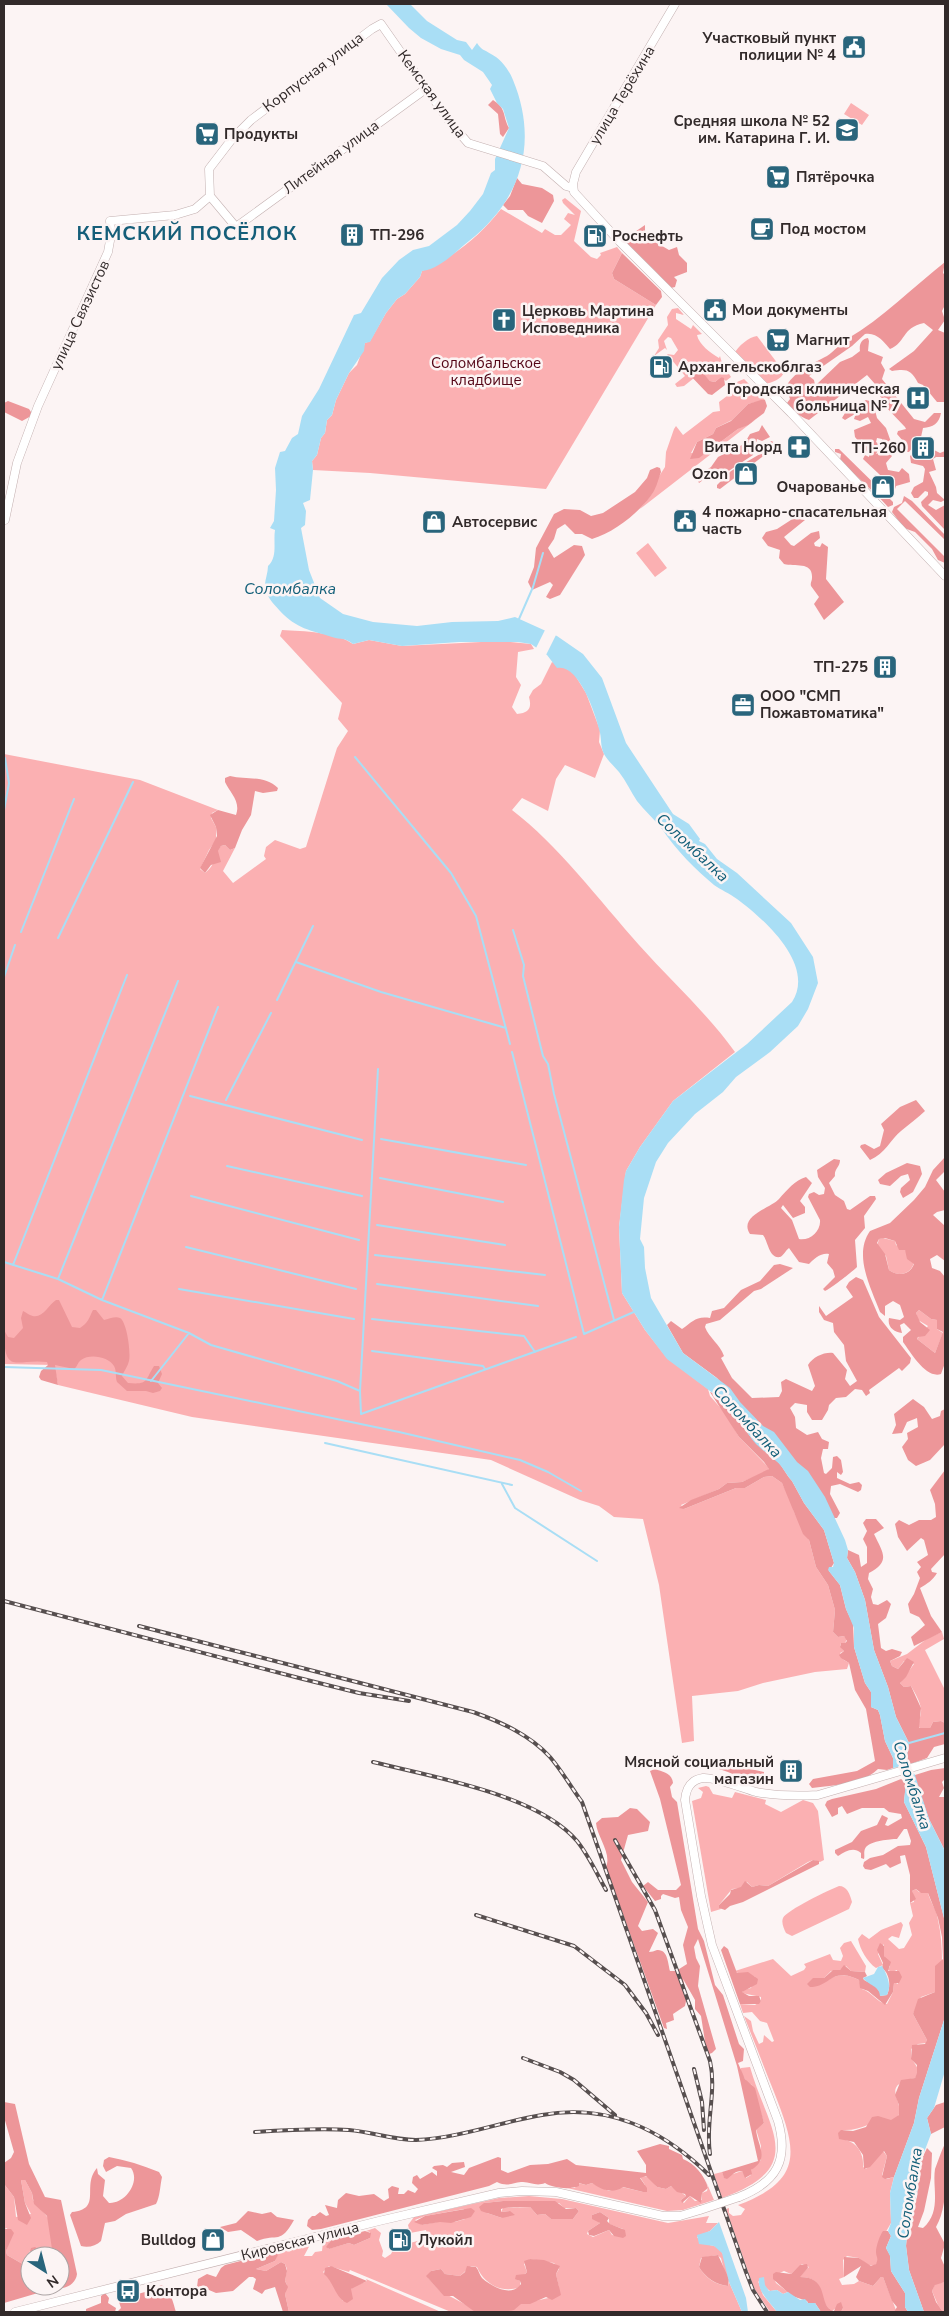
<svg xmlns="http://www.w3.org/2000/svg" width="949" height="2316" font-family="'Nunito Sans',sans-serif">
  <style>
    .green { fill: #fbb0b2; fill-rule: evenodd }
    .forest { fill: #ed9699; fill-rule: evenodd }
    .water { fill: #a9def5 }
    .pier { fill: #fcf4f4 }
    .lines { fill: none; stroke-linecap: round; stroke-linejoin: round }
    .stream { stroke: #a9def5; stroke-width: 2 }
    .secondary-casing { stroke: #c3b0b0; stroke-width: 9 }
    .secondary { stroke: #fff; stroke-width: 8 }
    .rail-casing { stroke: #574f4f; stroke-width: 4 }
    .rail { stroke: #fcf4f4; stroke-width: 2; stroke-dasharray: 5.5; stroke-linecap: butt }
    .secondary-bridge-casing { stroke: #c3b0b0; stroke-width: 9; stroke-linecap: butt }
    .secondary-bridge { stroke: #fff; stroke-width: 8 }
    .labels { text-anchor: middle; stroke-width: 5; stroke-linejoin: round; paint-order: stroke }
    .poi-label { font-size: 15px; font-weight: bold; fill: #322a2a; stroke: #fcf4f4; text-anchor: start }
    .street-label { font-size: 15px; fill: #322a2a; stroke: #fcf4f4 }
    .park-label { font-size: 15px; fill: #530415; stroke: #fcf4f4 }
    .water-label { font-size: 16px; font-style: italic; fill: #115e78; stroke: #fcf4f4 }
    .district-label { font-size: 20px; font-weight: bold; letter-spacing: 1px; fill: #155e79; stroke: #fcf4f4 }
  </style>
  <rect width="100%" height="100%" fill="#fcf4f4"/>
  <path class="green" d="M 851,103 L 869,115 L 862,125 L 844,114 Z
    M 565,198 L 581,211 L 574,241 L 591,257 L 597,259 L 601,255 L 600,253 L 617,247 L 622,253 L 612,273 L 614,279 L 656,305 L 546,489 L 370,473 L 313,470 L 312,461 L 317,455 L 321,438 L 325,433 L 327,420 L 332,415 L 336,400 L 349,373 L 357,365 L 365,343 L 370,341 L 386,313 L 397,299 L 405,294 L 420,277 L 422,271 C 453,258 481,235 501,209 L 542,233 L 545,229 L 555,235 L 561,235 L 571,225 L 564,219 L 568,213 L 575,215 L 563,203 L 562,200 Z
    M 678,308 L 684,315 L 676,313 L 676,319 L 691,329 L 693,325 L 702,334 L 697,335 C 699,345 711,353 719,358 L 720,356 L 722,363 L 731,377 L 726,381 L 721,377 L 715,382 L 710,381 L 697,367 L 682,358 L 680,363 L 694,378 L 684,386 L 677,387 L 675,384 L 685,376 L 667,354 L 674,355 L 678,350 L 671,338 L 668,337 L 664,341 L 667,350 L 665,348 L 654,356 L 659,348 L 658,340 L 668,325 L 667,317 L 672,309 Z
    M 757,336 L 784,372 C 782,379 772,383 764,384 L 734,354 C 738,346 749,337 757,336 Z
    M 744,379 L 765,400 L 748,404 L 732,420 L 716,428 L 713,434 L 697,442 L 691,453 L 703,455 L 738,429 L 755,420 L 640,509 L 652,494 L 656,481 L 665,467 L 666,452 L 674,429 L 676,426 L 683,435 L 713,412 L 720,411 L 719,402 L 731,393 L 731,390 L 728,391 L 737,382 Z
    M 648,543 L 667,568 L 655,577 L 636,553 Z
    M 282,630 C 303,631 337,632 353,644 L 369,640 L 402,646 L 501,641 L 531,644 L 534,649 L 518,652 L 516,677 L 521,685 L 512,707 L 517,714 C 529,713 532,708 529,697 L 533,690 L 541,684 L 552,662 L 573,672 L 586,693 L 600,730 L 599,742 L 604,754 L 595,778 L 565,765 L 556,779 L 548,811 L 522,798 L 512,810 C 557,844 600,901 639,945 C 671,981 707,1013 735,1052 L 673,1101 L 640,1147 L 626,1171 L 619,1227 L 622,1293 L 645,1330 L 667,1358 L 708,1389 L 710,1396 L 725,1413 L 739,1437 L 769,1468 L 768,1471 L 742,1482 L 727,1483 L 719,1489 L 681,1505 L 684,1509 L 736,1488 L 745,1488 L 764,1477 L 772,1476 L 782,1483 L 792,1503 L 794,1512 L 809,1540 L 816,1567 L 828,1585 L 835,1610 L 833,1632 L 838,1637 L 844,1636 L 847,1639 L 845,1643 L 841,1643 L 840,1646 L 844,1651 L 840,1653 L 844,1660 L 849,1663 L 847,1669 L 815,1672 L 763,1683 L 738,1691 L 692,1696 L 694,1741 L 682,1743 L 659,1585 L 643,1519 L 614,1517 L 599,1506 L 580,1500 L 491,1460 L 192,1417 L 58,1385 L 54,1365 L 4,1364 L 4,754 L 140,780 L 218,810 L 212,813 L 211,818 L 216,827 L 216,840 L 209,850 L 200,869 L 205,873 C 217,864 214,854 221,846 L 225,845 L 230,850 L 235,848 L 223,871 L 233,883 L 266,859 L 264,856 L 266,847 L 275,840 L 300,849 L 306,847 L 337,748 L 348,731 L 338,719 L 342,703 L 280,636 Z
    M 883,1238 L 895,1241 L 896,1245 L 905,1250 L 914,1263 C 910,1275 898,1277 889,1270 L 886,1256 L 877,1246 L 879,1239 Z
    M 919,1310 L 931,1319 L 937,1320 L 937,1329 L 943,1333 L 935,1353 L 917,1339 L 928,1326 L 918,1320 L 916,1313 Z
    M 942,1632 L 944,1639 L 925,1650 L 945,1690 L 945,1723 L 941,1721 L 933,1722 L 930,1728 L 920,1729 C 916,1723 922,1717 921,1709 C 920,1701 915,1693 911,1686 L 904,1687 L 900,1683 L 914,1664 L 904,1661 L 898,1669 L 892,1666 L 890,1661 L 907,1654 L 928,1638 Z
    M 706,1786 L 709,1787 L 713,1794 L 732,1798 L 735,1792 L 766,1800 L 765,1804 L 781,1812 L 803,1800 L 813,1803 L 818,1811 L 824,1860 L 820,1862 L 813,1860 L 808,1862 L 768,1886 L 759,1885 L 752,1887 L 747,1882 L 741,1888 L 732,1889 L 719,1905 L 721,1909 L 711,1912 L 692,1801 L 701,1798 L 703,1792 L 698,1788 Z
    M 839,1886 C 847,1886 850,1894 852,1902 L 849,1909 L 792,1936 L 786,1933 C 784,1929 781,1923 783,1918 C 787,1910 829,1890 839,1886 Z
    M 916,1889 L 919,1892 L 928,1893 C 930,1902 937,1910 938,1920 C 941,1934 942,1947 942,1961 L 935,1968 L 935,1992 L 921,1997 L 913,2014 L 927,2040 L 926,2043 L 918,2044 L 911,2049 L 911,2057 C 914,2065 922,2068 915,2078 C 878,2086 906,2100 898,2117 L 893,2120 C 872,2119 863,2131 843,2130 L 846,2140 C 858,2143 864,2155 863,2167 L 866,2169 L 883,2151 L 887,2156 L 882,2175 L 887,2179 L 894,2177 L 890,2193 L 891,2223 L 880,2242 L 878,2262 L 874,2266 L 868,2265 L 859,2258 L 847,2256 L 843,2260 L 844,2277 L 839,2279 L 842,2285 L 854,2284 L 859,2281 L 873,2286 L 881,2277 L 883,2277 L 896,2310 L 894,2312 L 841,2312 L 843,2308 L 836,2308 L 832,2311 C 815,2300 829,2277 799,2277 L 809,2267 L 802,2264 L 791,2274 L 784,2271 L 773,2276 L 776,2283 L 788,2292 L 783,2294 L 777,2290 L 770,2291 L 758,2281 L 763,2295 L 777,2312 L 770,2312 L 754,2288 L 726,2209 L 729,2208 L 729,2213 L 733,2216 L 741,2215 L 745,2209 L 738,2205 C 806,2180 796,2148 774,2092 C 764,2067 754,2041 744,2016 L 751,2021 L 753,2031 L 759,2044 L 763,2042 L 764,2035 L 772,2042 L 774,2041 L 767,2023 L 760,2021 L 752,2012 L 743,2013 L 740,2004 L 755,2005 L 761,2001 L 761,1997 L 742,1993 L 743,1990 L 751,1988 L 755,1977 L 746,1973 L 739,1974 L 735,1971 L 773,1959 L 791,1976 L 804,1970 L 806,1967 L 804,1964 L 830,1954 L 833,1960 L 841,1961 L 843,1956 L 840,1948 L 844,1943 L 851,1941 L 866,1966 L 865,1972 L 851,1971 L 846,1966 L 840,1970 L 831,1971 L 824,1978 L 813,1978 L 819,1985 C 835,1976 840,1971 859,1980 L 862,1989 C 872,1992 877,2003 887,2004 L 893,1992 L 894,1982 L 898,1984 L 897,1970 L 892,1972 L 888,1970 L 890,1966 L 884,1956 L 884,1944 L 878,1954 L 883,1965 L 876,1968 C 867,1962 860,1949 858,1939 L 862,1934 L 869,1939 L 881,1930 L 901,1922 L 903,1925 L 899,1938 L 892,1936 L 888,1939 L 899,1949 L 904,1948 L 912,1935 L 909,1923 L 913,1916 L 910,1903 L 914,1902 L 912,1891 Z
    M 750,2067 C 768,2130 809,2167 722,2198 L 714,2174 L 722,2172 L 724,2177 L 742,2171 L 746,2178 L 751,2175 L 751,2170 L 761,2160 L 761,2146 L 756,2129 L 764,2123 L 752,2085 L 747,2082 L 740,2071 L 741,2068 Z
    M 643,2176 L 649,2177 L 657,2187 L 666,2189 L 671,2186 C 674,2188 684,2194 686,2196 L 681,2200 L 684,2203 L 690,2196 L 695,2201 L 702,2200 L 702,2193 L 707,2191 L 708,2187 L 705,2179 L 714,2200 L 683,2210 L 667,2211 L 567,2188 L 575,2188 L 578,2183 L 586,2185 L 592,2183 L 609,2191 L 622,2187 L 643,2192 L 645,2185 L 640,2177 Z
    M 21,2180 L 25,2180 L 32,2193 L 33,2200 L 49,2219 L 53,2246 L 50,2252 L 46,2254 L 39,2249 L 29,2252 L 30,2266 L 26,2266 L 7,2255 L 6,2251 L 10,2239 L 7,2228 L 4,2229 L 4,2184 L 14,2197 L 16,2217 L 31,2214 L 25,2203 Z
    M 529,2196 L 562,2199 L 668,2223 L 709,2216 L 706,2223 L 718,2223 L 710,2231 L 697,2237 C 702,2244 705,2244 714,2246 C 725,2249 728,2268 729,2278 L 725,2274 L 721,2258 L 717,2255 L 701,2258 L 699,2267 C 705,2277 715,2285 728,2286 L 729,2282 L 742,2312 L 505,2312 C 512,2311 514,2307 520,2304 C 522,2304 547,2298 549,2298 L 559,2288 L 556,2274 L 559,2269 L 554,2263 L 530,2259 L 524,2264 L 527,2272 L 518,2280 L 520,2281 L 520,2287 C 502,2294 484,2284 477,2267 L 471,2266 L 460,2276 L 445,2274 L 441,2269 L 431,2271 L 428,2278 L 440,2291 L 472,2308 L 475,2312 L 451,2312 L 350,2270 L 349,2272 L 329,2266 L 323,2272 L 331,2280 L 343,2301 C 346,2297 349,2291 352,2288 C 356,2284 362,2284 367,2281 L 366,2279 L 441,2312 L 289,2312 L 285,2294 L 287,2285 L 285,2281 L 287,2269 L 285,2264 L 281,2262 L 266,2271 L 256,2269 L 275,2261 L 279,2251 L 311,2243 L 304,2256 L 312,2256 L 315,2252 L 322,2251 L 323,2242 L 330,2240 L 328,2249 L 349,2243 L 354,2245 L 370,2238 L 370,2232 L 366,2231 L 375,2228 L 381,2233 L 379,2240 L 383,2251 L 382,2256 L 385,2258 L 391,2254 L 394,2248 L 396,2252 L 404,2250 L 403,2245 L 428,2238 L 426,2230 L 410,2233 L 408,2225 L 414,2217 L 499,2198 ZM 503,2201 L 559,2203 L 564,2208 L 576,2208 L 579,2211 L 573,2219 L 551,2219 L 545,2214 L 537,2215 L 530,2207 L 503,2208 L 501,2212 L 510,2211 L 502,2218 L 487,2213 L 484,2203 ZM 464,2209 L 465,2219 L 455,2222 L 442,2221 L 422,2225 L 415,2220 L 425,2216 ZM 600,2212 L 609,2218 L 609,2224 L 623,2229 L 618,2236 L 612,2235 L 609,2230 L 593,2237 L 587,2234 L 588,2231 L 600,2223 L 592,2215 Z
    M 945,2282 L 945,2312 L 943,2312 L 938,2305 L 932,2291 L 935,2284 Z"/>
  <path class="forest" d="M 493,100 C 507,109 502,115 509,128 L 503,137 L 500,134 L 498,114 L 488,105 Z
    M 517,178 L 522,184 L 542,188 L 553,195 L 554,201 L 542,223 L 528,216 L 523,210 L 508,210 L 503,205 L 510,196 Z
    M 645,225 L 645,236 L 669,250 L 677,247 L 679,255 L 687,263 L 687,272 L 674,277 L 677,280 L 675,287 L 671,288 C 663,283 661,277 655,271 C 643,259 630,248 618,235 L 621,233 L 629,236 Z
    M 622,253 L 661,291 L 662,297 L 656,305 L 614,279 L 612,273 Z
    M 945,262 L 943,273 L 945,275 L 945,305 L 942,311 L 945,320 L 938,330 L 945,333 L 945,402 L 937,402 L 923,385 L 918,383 C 911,369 906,369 892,371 L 889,369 L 914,351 L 933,330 L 924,323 C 901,328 906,343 890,349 C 884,342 877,332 865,334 L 852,346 L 809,376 L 814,380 L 815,385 L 817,384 L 840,362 L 852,357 L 860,351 C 859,345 861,339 868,338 L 869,341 L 868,351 L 883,357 L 881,363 L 885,370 L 882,379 L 914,419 L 925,422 L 934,413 L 941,413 C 939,424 933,427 923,428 L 921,437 L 909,452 L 903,451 L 903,441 L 897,434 L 898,431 L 906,429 L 905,427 L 884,405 L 875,384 L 867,375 L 809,420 C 800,417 794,411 787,403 L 790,399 L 786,388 C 791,373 814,363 827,356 C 835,351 840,343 847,339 C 883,318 913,287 945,262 Z
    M 682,358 L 690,364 L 697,366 L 710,381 L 715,382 L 721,377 L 724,378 L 725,385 L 712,395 L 708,394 L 686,371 L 679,361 Z
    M 761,400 L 765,400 L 767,406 L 764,413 L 748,425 L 738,429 L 699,458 L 690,459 L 697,442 L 713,434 L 716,428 L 731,421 L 748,404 Z
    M 866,400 L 873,402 L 877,418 L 886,428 L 891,442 L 884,445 L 882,439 L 877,438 L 876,442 L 881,445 L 876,454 L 887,450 L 892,456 L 886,463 L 888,470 L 899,472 L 902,468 L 909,474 L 910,482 L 896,486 L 895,489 L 863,459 L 865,455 L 869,457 L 869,454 L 855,437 L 854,430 L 871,423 L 868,417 L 860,421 L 854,419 L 855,416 L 865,410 L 860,411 L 845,420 L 842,418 L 845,413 Z
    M 8,401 L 29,409 L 33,415 L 22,421 L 4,412 L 4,403 Z
    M 762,425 L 770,437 L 762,441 L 757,439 L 753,455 L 721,476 L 715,471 L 699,483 L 697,479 L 700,474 L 711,467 L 718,457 L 744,444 L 750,434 L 759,431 Z
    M 771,441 L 779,444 L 720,489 L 717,488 L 717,485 L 731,471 L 760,454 Z
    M 835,449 L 839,449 L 893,502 L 893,505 L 888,507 C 873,490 856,477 840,460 L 841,454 L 835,452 Z
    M 932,449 L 940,453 L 945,451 L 945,457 L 936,457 L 933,459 L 936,470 L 929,472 L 936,487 L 937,493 L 945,500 L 941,502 L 933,500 L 928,505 L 936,510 L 945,505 L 945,530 L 922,506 L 921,502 L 928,495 L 928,492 L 925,491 L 918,498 L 914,498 L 911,493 L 914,487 L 923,482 L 925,469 L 923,466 L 911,463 L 910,456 L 917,450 L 925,456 Z
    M 657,467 L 660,468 L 661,472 C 658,480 656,490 650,497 C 637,514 613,533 592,539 L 582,534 L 575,534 L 565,524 L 557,529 L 554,539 L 548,548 L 554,558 L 574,545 L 582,546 L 585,555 L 560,595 L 550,599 L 546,597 L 553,585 L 550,582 L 532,590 L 528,582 L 534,567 L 536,548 L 554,514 L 564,509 L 580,510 L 591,516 L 603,513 L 635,492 L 647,478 L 650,470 Z
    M 904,496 L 912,501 L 945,535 L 945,540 L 905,501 L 897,509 L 945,557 L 945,563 L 938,560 L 932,549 L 915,532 L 904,528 L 892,512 L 894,507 L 902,503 Z
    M 794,518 L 805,520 L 784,537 L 791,545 L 794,546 L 811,533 L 819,531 L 820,538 L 814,543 L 815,546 L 820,547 L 822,543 L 828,547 L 826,579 L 844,602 L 824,620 L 814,604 L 819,597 L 811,586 C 810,583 812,581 812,578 C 813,561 795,567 784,564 L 779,558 L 780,550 L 768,546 L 762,538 L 766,532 L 777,529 Z
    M 230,776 C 246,780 265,775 278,788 L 277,791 L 263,793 L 255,791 L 251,815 L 242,830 L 235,848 L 230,850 L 225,845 L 221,846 L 218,851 L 221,862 L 211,865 L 205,873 L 200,868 L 217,836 L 216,827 L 210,815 L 218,810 L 236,815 C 241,801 230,793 225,782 L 225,778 Z
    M 916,1100 L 925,1111 C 918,1118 909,1124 901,1131 C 891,1139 885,1154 870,1160 L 860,1147 L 861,1145 L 865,1144 L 874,1149 L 880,1146 L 884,1130 L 881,1124 L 900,1107 Z
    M 945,1157 L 945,1171 L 936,1180 L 945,1192 L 945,1210 L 937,1212 L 933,1215 L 945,1226 L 945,1261 L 937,1255 L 930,1259 L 932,1268 L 940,1271 L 945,1277 L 945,1363 L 941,1374 C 926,1379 911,1353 903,1342 L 903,1337 L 911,1330 L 904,1323 L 900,1325 L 902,1333 C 894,1332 887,1327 889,1318 L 900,1320 L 904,1317 L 900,1305 L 893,1301 L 885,1306 L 885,1316 L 880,1312 C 871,1288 853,1255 870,1231 L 890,1223 L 914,1200 L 925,1187 L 933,1170 ZM 885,1238 L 895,1241 L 899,1250 L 905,1250 L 907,1259 L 914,1264 C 910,1275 898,1277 889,1270 L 885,1254 L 877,1243 L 879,1239 ZM 919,1310 L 931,1319 L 937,1320 L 937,1329 L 943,1332 L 935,1353 L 917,1339 L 918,1337 L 925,1336 L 930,1330 L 920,1322 L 916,1313 Z
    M 834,1159 L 840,1160 C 840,1167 834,1169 835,1176 L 829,1183 L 835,1195 L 844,1201 L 847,1209 L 850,1210 L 870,1196 L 875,1196 L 876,1199 L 864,1216 L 865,1228 L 855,1240 L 857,1267 C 852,1272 830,1289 825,1291 L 823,1289 L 835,1277 L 833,1270 L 827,1263 L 829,1254 C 822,1252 813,1259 809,1264 L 799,1262 L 789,1248 C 786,1250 783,1256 780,1257 C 769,1259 768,1241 763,1235 L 750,1234 C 738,1216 771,1208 779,1199 C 787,1190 795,1180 806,1177 L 812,1183 L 800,1201 L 805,1207 L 805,1213 L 793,1218 L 783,1205 L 781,1208 L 792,1220 L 799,1239 C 810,1241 821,1231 820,1220 L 808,1197 L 809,1194 L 814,1192 L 819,1195 L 824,1194 L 825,1188 L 818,1177 L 817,1170 Z
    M 907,1163 L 920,1166 L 922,1174 L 913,1192 L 903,1198 L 900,1192 L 901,1188 L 910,1180 L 908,1174 L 901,1176 L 890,1186 L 880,1184 L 878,1180 L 886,1173 Z
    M 780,1264 L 793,1268 L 761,1289 L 754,1291 L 720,1320 L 706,1324 L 705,1327 C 709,1338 720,1344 724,1356 L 721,1358 L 732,1378 L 752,1398 L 779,1397 L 782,1391 L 781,1382 L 786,1379 L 812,1391 L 815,1386 L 808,1365 C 813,1357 824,1352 833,1353 L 847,1370 L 845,1379 L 850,1386 L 857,1381 L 846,1361 L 844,1345 L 834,1332 L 833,1323 L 824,1320 L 819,1312 L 819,1306 L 826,1316 L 853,1297 L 846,1287 L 849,1282 L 856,1277 L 863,1280 L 879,1317 L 911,1358 L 910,1363 L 902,1371 L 899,1368 L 869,1390 L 870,1393 L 866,1396 L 862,1390 L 855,1389 L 846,1397 L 836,1398 L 829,1405 L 828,1410 L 822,1420 L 812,1420 L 807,1412 L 807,1405 L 795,1403 L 790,1408 L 795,1417 L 796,1428 L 807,1435 L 818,1432 L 822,1439 L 829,1442 L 828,1449 L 823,1449 L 821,1458 L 824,1473 L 826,1474 L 832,1468 L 833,1457 L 837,1456 L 841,1460 L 843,1472 L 841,1475 L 837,1472 L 837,1478 L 850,1484 L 859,1482 L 862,1485 L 861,1490 L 858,1492 L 840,1484 L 831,1486 L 830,1494 L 840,1513 L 837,1518 L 834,1518 L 717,1378 L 683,1353 L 667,1325 L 671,1321 L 682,1329 C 693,1322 695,1316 710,1318 L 712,1311 L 724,1308 L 741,1290 L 760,1281 L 774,1265 Z
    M 56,1300 L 59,1300 L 72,1327 L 80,1328 C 88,1323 89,1318 93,1310 L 96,1310 L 104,1320 C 109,1319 115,1316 120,1318 C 127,1322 131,1353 129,1361 C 128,1366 124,1371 122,1376 L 128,1383 C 149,1385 145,1380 154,1366 L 159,1366 L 162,1374 L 158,1383 L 162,1388 L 160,1391 L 153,1393 L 146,1391 L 127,1391 L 117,1382 C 115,1377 117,1371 114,1366 C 109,1357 90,1353 81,1360 C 77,1363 78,1366 74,1369 L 55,1365 L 58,1385 L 41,1380 L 39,1377 L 41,1371 L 48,1365 L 47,1362 C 16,1358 4,1377 4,1330 L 8,1337 L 14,1338 L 23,1328 L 21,1318 L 23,1311 C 26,1312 27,1314 30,1315 C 42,1321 48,1305 56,1300 Z
    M 710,1392 C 723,1396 745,1432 756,1443 C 762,1450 770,1455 776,1460 C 783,1466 786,1475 792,1481 L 804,1503 L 824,1530 L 834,1563 L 829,1571 L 840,1585 L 846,1609 L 853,1624 L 854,1647 L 865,1683 L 871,1692 L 871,1707 L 878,1710 L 880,1715 L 885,1741 L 893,1758 L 893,1768 L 887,1770 L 878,1769 C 862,1785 833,1785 812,1788 L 809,1784 L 813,1779 L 857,1771 L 875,1761 L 866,1709 L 855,1690 L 849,1663 L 841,1658 L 839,1655 L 844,1651 L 840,1647 L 841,1643 L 845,1643 L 847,1641 L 844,1636 L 838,1637 L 833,1632 L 835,1610 L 828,1585 L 816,1567 L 809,1540 L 803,1534 L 782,1483 L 772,1476 L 764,1477 L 745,1488 L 736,1488 L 684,1509 L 679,1508 L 691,1500 L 719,1489 L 727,1483 L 742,1482 L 769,1469 L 764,1462 L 739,1437 Z
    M 913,1399 L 924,1407 L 932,1419 L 940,1416 L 941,1411 L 945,1409 L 945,1444 L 930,1460 L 916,1466 L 908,1460 L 902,1447 L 908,1439 L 907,1433 L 918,1427 L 917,1418 L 907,1422 L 902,1433 L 892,1434 L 896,1425 L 894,1414 Z
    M 945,1470 L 945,1554 L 931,1569 L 932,1572 L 937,1573 C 933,1580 927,1584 920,1588 L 931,1616 L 942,1632 L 914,1646 L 911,1637 L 925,1625 L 919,1617 L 910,1613 L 908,1604 L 914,1594 L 920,1578 L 917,1572 L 921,1567 L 917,1562 L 928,1555 L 924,1540 L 921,1538 L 907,1551 L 898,1537 L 895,1524 L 899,1520 L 909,1525 L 919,1520 L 931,1520 L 936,1517 L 935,1504 L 930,1490 Z
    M 866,1519 L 876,1519 L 884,1528 L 874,1534 C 883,1553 891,1561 869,1573 L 868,1579 L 873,1589 L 871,1597 L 873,1604 L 878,1605 L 887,1600 L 891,1604 L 886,1618 L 878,1624 L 881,1648 L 886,1651 L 892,1649 L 902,1652 L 900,1656 L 890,1661 L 892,1666 L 898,1669 L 907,1658 L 914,1662 L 906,1677 L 900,1683 L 904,1687 L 911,1686 L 921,1708 L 919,1728 L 930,1728 L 933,1722 L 941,1721 L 945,1723 L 945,1744 L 934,1747 L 927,1758 L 908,1765 L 907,1753 L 909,1743 L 896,1717 L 888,1687 L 874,1650 L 865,1600 L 855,1572 L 847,1558 L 848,1550 L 859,1555 L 861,1567 L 867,1563 L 867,1547 L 863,1539 L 867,1531 L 863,1523 Z
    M 696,1757 L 764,1772 L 764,1774 L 760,1780 C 744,1781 733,1773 719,1769 C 710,1766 704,1767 696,1762 Z
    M 945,1768 L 945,1779 L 942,1782 L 944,1788 L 939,1797 L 945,1797 L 945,1851 L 929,1819 L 915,1778 L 915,1775 L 931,1770 Z
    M 655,1769 C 663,1772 672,1773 673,1783 L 670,1787 L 672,1797 L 677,1802 L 698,1929 L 704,1941 L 715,1985 L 723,1995 L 739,2044 L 744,2049 L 743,2061 L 738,2063 L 745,2079 L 755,2088 L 764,2123 L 756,2130 C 758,2147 770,2158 751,2170 L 752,2174 L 745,2178 L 742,2171 C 734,2171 733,2175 727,2179 L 724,2178 L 722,2172 L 758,2161 L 737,2066 L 698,1939 L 694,1947 L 696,1958 L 700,1966 L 698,1986 L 716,2049 L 712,2053 L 709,2054 L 706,2048 L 701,2016 L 695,2009 L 695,2000 L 683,1979 L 687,1996 L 685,2006 L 673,2014 L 674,2020 L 666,2023 L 667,2029 L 664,2028 L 606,1867 C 612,1853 597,1837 596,1823 L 602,1818 L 618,1817 L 630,1808 L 637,1809 L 650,1822 L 648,1831 L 628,1835 L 621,1860 L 632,1882 L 648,1902 L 638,1926 L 642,1931 L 653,1929 L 658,1933 L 649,1952 C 652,1952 654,1951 657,1950 C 668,1949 668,1964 670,1971 L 676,1971 L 687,1964 L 683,1945 L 688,1927 L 681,1910 L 679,1897 L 675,1898 L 663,1894 L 661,1896 L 661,1899 L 655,1901 L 643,1886 L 648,1882 L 658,1890 L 676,1890 L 681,1885 L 660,1799 L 650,1771 Z
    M 901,1779 L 906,1782 L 904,1802 L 926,1847 L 945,1922 L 945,2017 L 919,2098 L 914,2123 L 894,2177 L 885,2179 L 882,2177 L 887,2156 L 884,2151 L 870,2167 L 864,2169 L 863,2155 L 854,2142 L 839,2139 L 838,2133 L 841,2130 L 853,2131 L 866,2127 L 872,2117 L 878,2116 L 891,2120 L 899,2115 L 899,2105 L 895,2095 L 901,2080 L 915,2078 L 917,2073 L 917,2065 L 911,2059 L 912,2045 L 925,2044 L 927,2040 L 913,2014 L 918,1999 L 935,1992 L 935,1966 L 943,1959 L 942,1937 L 938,1918 L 928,1893 L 921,1893 L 916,1889 L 912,1891 L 916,1899 L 910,1903 L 910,1875 L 905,1855 L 900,1856 L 901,1863 L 890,1868 L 886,1864 L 871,1870 L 865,1869 L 863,1866 L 864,1862 L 870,1858 L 883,1855 L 898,1846 L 910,1845 L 911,1841 L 907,1829 L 904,1829 L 897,1839 C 890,1839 871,1841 866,1847 C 863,1851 865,1855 864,1859 L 861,1858 L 861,1853 C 853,1846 845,1852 838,1856 L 835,1853 L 835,1850 L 852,1842 L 861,1831 L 877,1825 L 882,1815 L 888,1818 L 885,1825 L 888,1826 L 902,1818 L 901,1814 L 889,1812 L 884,1808 L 862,1808 L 847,1814 L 842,1806 L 838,1808 L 838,1814 L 832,1817 L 825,1805 L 827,1801 L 832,1799 L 876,1789 Z
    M 813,1860 L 819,1861 L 819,1864 L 743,1902 L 730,1906 L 725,1910 L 719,1908 L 719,1905 L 730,1894 L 731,1890 L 741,1887 L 745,1881 L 752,1887 L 759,1885 L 768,1886 Z
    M 880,1943 L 884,1946 L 884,1956 L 891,1962 L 888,1971 L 899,1971 L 902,1977 L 899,1983 L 894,1983 L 893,1992 L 885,2005 L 868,1991 L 860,1988 L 859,1980 C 831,1966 831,1987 810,1987 L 807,1984 L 813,1978 L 824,1978 L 833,1970 L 840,1970 L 844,1965 L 851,1971 L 865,1972 L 867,1976 L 863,1978 L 864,1980 L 874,1985 L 880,1992 L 880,1996 L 887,1995 C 891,1986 890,1974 882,1968 L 883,1963 L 877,1950 Z
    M 724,1946 L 728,1949 L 737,1973 L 748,1972 L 758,1979 L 757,1984 L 742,1992 L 749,1996 L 759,1996 L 761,2001 L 759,2004 L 740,2004 L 721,1950 Z
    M 4,2102 L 15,2104 L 29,2164 L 45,2197 L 61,2200 L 77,2274 C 76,2284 65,2290 55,2288 L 4,2303 L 4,2229 L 11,2229 L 14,2233 L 6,2251 L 7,2255 L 26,2266 L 30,2265 L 30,2286 L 60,2286 L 60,2256 L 29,2255 L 31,2248 L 35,2247 L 46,2254 L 52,2249 L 47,2216 L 34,2204 L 32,2193 L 25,2180 L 21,2180 L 25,2203 L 31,2218 L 27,2225 L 18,2220 L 14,2197 L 4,2184 L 4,2163 L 11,2158 L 14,2152 L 4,2117 Z
    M 945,2102 L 945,2127 L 931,2134 L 927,2118 L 936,2105 Z
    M 660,2144 L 669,2146 L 669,2149 L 682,2155 L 683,2159 C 694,2163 705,2176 708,2188 L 702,2193 L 701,2203 L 690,2196 L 682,2203 L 681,2200 L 686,2196 L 685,2194 L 677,2192 L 671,2186 L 666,2189 L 657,2187 L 646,2176 L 640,2178 L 647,2188 L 647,2192 L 643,2192 L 623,2187 C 613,2194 601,2190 592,2183 L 586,2185 L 579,2183 L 579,2186 C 570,2190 553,2188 545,2183 C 535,2187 530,2181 521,2182 C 512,2183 507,2187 497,2182 L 489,2186 L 321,2229 L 312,2230 L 307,2226 L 308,2220 L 312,2216 L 315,2216 L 320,2212 L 326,2216 L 329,2215 L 325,2205 L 337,2208 L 338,2200 L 346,2193 L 359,2196 L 374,2194 L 384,2201 L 389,2198 L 388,2189 L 392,2186 L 399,2188 L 398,2194 L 404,2194 L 408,2190 L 415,2193 L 418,2189 L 412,2183 L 413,2177 L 417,2175 L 420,2179 L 432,2172 L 437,2176 L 437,2171 L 432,2168 L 434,2166 L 443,2165 L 447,2167 L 452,2163 L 464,2162 L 465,2167 L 451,2172 L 464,2175 L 469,2168 L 498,2157 L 501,2158 L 501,2170 L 508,2173 L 530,2165 L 548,2164 L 567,2159 L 576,2165 L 646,2173 L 646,2165 L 637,2151 Z
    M 945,2144 C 945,2171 949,2205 936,2227 L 945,2244 L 941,2258 L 945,2267 L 945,2282 L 935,2285 L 932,2291 L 936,2302 L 943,2312 L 924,2312 L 909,2270 L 906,2246 L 908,2226 L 917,2197 L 920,2163 L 927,2148 L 932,2153 L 931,2178 L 924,2211 L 918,2227 L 923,2228 C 942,2211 932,2188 935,2169 C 937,2164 942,2149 945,2144 Z
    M 109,2157 C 126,2160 142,2165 159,2172 L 162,2177 C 160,2186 160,2197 156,2204 L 126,2214 L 115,2221 L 105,2223 L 101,2241 C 96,2246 88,2248 81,2246 L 70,2215 L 72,2212 C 103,2209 81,2186 97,2168 L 98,2174 L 105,2180 L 103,2196 L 109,2203 C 125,2204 141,2182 131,2168 L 117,2166 L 106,2172 L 103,2166 L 104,2160 Z
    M 503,2201 L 555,2201 L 566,2209 L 576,2208 L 579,2211 L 573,2219 L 551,2219 L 545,2214 L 537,2215 L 530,2207 C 523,2207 507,2207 501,2209 L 501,2212 L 510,2211 L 515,2215 L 502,2218 L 481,2211 L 479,2207 L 484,2203 Z
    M 471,2208 L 475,2211 L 471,2217 L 451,2223 L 440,2222 L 422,2225 L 414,2222 L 425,2216 Z
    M 248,2211 L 262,2214 L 271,2212 L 277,2217 L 294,2220 C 280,2245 278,2233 257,2241 L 241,2230 L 228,2232 L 220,2227 L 236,2223 Z
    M 600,2212 L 609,2218 L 607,2221 L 610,2224 L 625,2230 L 626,2236 L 623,2238 L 614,2236 L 609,2230 L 594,2236 L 589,2235 L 588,2231 L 600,2223 L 592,2219 L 592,2215 Z
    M 365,2231 L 371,2233 L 370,2238 L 354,2245 L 349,2243 L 329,2249 L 326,2247 L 332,2239 Z
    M 883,2231 L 888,2231 L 891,2236 L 886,2248 L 890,2255 L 891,2271 L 905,2293 L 905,2307 L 908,2312 L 894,2312 L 897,2307 L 892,2301 L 883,2277 L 881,2277 L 873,2286 L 859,2281 L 856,2277 L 861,2266 L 844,2277 L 844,2257 L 859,2258 L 871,2266 L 876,2264 C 879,2258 876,2257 876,2252 C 876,2246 880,2235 883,2231 Z
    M 276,2252 L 278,2255 L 275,2261 L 256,2269 L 266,2271 L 281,2262 L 285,2264 L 287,2271 L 285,2281 L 288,2287 L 285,2294 L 289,2312 L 283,2312 L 275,2287 L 265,2290 L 262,2294 L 253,2289 L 256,2279 L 253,2277 L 249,2277 L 233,2291 L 216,2293 L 209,2290 L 201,2291 L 197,2287 L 198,2279 L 207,2274 L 216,2277 L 221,2268 L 225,2265 Z
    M 718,2255 L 729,2279 L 728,2286 C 716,2285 705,2277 699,2267 L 702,2257 Z
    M 530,2259 L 544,2260 L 560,2266 L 556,2274 L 561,2295 L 552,2300 L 546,2297 L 530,2304 L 521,2304 L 514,2310 L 505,2312 L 475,2312 L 453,2296 L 444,2296 L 426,2276 L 431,2271 L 441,2269 L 445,2274 L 460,2276 L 465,2272 L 467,2266 L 476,2267 C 479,2271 479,2274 482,2278 C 491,2286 511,2298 521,2284 L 520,2281 L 515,2279 L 516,2275 L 525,2274 L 527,2272 L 524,2261 Z
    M 807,2264 L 808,2268 L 800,2277 C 831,2277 817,2307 834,2311 L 837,2304 L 841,2302 L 843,2308 L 841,2312 L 821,2312 L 815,2303 L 808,2303 L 807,2301 L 792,2296 L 773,2279 L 773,2274 L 776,2272 L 791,2274 L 800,2265 Z
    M 331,2266 L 367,2281 L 351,2289 L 353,2299 L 347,2303 C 335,2298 334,2282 324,2274 L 325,2268 Z
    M 161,2285 C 171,2289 173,2303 176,2312 L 117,2312 L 121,2308 L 119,2302 L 120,2299 L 152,2290 Z
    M 105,2293 L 109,2298 L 108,2303 L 116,2308 L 115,2312 L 86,2312 L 86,2309 L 101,2303 L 101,2296 Z"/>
  <path class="water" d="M 386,4 L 410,4 L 427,21 L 457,40 L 466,42 L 472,50 L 477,43 C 481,50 485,50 491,54 C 501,59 509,70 513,80 C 539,143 521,200 469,241 C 455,252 440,269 422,271 L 420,277 L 405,294 L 397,299 L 386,313 L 370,342 L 365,343 L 364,351 L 349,373 L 336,400 L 332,415 L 327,420 L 325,433 L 321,438 L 317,455 L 312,461 L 313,470 L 310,500 L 303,503 L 306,511 L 305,525 L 301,528 L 309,570 L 320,598 L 343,614 L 373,622 L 417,626 L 452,622 L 498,621 L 515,617 L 557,636 L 583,654 L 602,678 L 626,743 L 673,814 L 689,824 L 700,839 L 699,841 L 705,844 L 717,859 L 737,873 L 791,923 L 813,957 L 818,983 L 808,1009 L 798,1026 L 770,1052 L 736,1077 L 723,1092 L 695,1114 L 668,1143 L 656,1162 L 644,1198 L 640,1239 L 644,1247 L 645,1268 L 651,1298 L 683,1353 L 730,1388 L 740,1402 L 763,1426 L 774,1432 L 797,1462 L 808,1471 L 825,1497 L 845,1540 L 848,1550 L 847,1558 L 855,1572 L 865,1600 L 874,1650 L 888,1687 L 896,1717 L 909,1743 L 906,1762 L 915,1775 L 929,1819 L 945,1851 L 945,1922 L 926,1847 L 904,1802 L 906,1782 L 899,1767 L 893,1768 L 893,1758 L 885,1741 L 880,1715 L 878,1710 L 871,1707 L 871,1692 L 865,1683 L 854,1647 L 854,1628 L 846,1609 L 840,1585 L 828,1570 L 829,1567 L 833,1567 L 834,1563 L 824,1530 L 804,1503 L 792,1481 C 786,1475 783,1466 776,1461 C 770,1455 762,1450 756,1444 C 748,1435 743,1424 735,1416 C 729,1409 718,1402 714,1394 L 667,1359 L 645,1330 L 622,1293 L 619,1227 L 624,1180 L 626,1171 L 640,1147 L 673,1101 L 747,1044 L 792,1002 C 816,965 764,919 737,899 C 729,893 721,890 714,885 C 696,870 675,849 662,829 C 654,819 645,811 637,801 C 631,792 626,781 619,772 C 614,766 608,761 604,754 C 600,746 602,738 599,729 C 595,712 578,663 557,668 L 547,655 L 531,644 L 518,642 L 459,642 L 402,646 L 369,640 L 353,644 C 344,637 342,640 332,637 C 310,630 297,629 280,611 C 273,603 266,597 265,585 C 265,579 268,573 268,566 C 278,557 273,542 275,530 L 270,528 L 274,521 L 276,490 L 275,468 L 280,452 L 285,451 L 292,438 L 298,434 L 302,416 L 319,389 L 354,315 L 361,313 L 382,278 L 399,260 L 413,250 L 429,246 L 457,225 L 470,211 L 483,194 L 491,173 L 495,170 L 495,159 L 509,128 L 503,109 L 497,103 L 490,89 L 492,85 L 483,72 L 464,60 L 460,55 L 441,49 L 421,38 L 409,28 Z
    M 882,1966 C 887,1975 892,1985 887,1995 L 880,1996 C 880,1986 868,1985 863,1978 L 874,1974 L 878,1967 Z
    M 945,2017 L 945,2071 L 934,2108 L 927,2118 L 931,2134 L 920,2163 L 917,2194 L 908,2222 L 906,2246 L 909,2270 L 924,2312 L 908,2312 L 905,2307 L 905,2293 L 891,2271 L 890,2256 L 886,2248 L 891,2236 L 888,2231 L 891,2223 L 890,2193 L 894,2177 L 914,2123 L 919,2098 Z
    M 719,2222 L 746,2298 L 748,2312 L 742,2312 L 729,2282 L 722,2253 L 714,2246 L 699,2244 L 697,2235 L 710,2231 Z
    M 764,2277 L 765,2285 L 769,2291 L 777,2290 L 783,2294 L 788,2292 L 800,2300 L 805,2299 L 808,2303 L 815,2303 L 821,2312 L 777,2312 C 770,2302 757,2292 759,2278 Z"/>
  <path class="pier" d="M 546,628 L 557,633 L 545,657 L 535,650 Z"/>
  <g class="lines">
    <path class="stream" d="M 519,619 L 533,587 L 543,553
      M 355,757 L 451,873 L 476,916 L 510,1044
      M 4,810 L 9,783 L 5,758
      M 513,930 L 524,965 L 523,976 L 543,1056 L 548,1064 L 554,1094 L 614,1320
      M 21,932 L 74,799
      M 58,938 L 133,782
      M 296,962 L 381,992 L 506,1028
      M 4,977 L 15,945
      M 277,1000 L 313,926
      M 512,1052 L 584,1334 L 636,1311
      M 378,1069 L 360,1391 L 361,1414 L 576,1337
      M 190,1096 L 362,1140
      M 226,1100 L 271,1013
      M 381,1139 L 526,1165
      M 227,1166 L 362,1196
      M 380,1178 L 503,1202
      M 191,1196 L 359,1240
      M 377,1225 L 505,1245
      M 186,1247 L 356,1289
      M 375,1255 L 545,1275
      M 4,1262 L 58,1279 L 102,1300 L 189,1333 L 211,1345 L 337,1381 L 360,1391
      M 13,1265 L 127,975
      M 58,1279 L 178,981
      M 377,1284 L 538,1306
      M 179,1289 L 354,1319
      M 102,1300 L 218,1007
      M 372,1319 L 524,1336 L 535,1352
      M 372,1351 L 483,1366 L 485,1369
      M 4,1367 L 101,1370 L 399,1432 L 520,1460 L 548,1472 L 581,1491
      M 151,1381 L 189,1333
      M 325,1443 L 512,1485
      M 502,1484 L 515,1508 L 597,1561
      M 909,1743 L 945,1733"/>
    <defs>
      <path id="secondary" d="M 675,4 L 576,172 L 573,184 L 574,192 L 620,242 L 791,413 L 945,576
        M 427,88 L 236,227 L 210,196 L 209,169 L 232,139 L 251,120 L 372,29 L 381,24 L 449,121 L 468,143 L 543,166 L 566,186 L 573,188
        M 5,520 L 17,463 L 38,406 L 108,252 L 111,235 L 110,221 L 175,215 L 195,209 L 210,196
        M 739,2197 C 777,2182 789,2160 778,2121 L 712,1945 L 701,1896 L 685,1800 C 686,1789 690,1780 703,1778 C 716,1777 742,1788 756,1792 C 776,1796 798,1796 818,1795 L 945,1758
        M 15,2312 L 379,2221 L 499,2193 L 522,2191 L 556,2192 L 663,2216 L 680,2216 L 700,2210"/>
    </defs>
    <use href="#secondary" class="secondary-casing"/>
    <use href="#secondary" class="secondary"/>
    <defs>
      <path id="rail" d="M 4,1601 L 299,1678 L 359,1693 L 409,1701
        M 139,1626 L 473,1712 C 501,1722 530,1735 550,1757 C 562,1771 571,1787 582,1802 L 746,2272 L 753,2290 L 767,2312
        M 373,1762 C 432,1777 537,1794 577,1841 C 589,1856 597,1874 606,1890
        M 615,1840 L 655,1910 L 710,2061 C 717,2092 705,2123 710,2154
        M 476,1915 L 574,1946 L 625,1985 L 646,2013 L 658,2035
        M 523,2058 L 560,2072 L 574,2080 L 615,2115
        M 694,2069 L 702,2102 L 704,2130
        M 255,2132 C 286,2130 317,2128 349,2130 C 372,2132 393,2140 416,2140 C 460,2138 500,2122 542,2115 C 608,2103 662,2129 709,2175"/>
    </defs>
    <use href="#rail" class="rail-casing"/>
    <use href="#rail" class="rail"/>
    <defs>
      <path id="secondary-bridge" d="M 700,2210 L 739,2197"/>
    </defs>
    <use href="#secondary-bridge" class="secondary-bridge-casing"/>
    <use href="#secondary-bridge" class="secondary-bridge"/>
  </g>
  <defs>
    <symbol id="civic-square" viewBox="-11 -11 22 22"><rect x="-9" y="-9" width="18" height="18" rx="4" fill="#29657c" stroke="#fcf4f4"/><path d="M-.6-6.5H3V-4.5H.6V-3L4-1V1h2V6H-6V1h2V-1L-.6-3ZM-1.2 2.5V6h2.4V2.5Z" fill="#fff"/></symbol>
    <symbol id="school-square" viewBox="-11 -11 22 22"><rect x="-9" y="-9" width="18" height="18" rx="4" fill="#29657c" stroke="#fcf4f4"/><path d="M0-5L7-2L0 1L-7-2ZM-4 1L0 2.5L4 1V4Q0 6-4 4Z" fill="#fff"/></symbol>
    <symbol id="supermarket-square" viewBox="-11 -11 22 22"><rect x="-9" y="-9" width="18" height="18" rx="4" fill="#29657c" stroke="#fcf4f4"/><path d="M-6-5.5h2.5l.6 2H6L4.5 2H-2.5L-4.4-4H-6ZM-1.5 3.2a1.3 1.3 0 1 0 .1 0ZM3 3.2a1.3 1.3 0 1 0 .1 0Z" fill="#fff"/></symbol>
    <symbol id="cafe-square" viewBox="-11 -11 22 22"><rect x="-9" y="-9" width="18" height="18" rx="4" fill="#29657c" stroke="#fcf4f4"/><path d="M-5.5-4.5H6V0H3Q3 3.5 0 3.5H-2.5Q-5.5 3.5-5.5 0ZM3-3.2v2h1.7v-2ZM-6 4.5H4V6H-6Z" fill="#fff"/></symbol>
    <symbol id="building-square" viewBox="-11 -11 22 22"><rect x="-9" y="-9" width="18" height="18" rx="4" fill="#29657c" stroke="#fcf4f4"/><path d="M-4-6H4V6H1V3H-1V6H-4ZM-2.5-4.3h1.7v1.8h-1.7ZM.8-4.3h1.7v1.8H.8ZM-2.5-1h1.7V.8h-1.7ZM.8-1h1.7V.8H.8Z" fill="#fff"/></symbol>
    <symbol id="fuel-square" viewBox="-11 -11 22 22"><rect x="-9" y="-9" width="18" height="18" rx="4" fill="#29657c" stroke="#fcf4f4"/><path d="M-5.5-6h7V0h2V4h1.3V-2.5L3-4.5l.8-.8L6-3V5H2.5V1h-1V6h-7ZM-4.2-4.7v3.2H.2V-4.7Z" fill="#fff"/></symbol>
    <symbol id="church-square" viewBox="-11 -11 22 22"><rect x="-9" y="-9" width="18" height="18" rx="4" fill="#29657c" stroke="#fcf4f4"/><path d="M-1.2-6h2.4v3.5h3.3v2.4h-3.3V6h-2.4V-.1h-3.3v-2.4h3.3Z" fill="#fff"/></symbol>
    <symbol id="hospital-square" viewBox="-11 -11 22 22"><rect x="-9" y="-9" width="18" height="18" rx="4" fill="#29657c" stroke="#fcf4f4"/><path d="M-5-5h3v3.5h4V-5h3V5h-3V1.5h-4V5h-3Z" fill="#fff"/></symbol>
    <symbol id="pharmacy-square" viewBox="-11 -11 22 22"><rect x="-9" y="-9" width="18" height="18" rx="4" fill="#29657c" stroke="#fcf4f4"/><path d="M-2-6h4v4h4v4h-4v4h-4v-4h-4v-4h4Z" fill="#fff"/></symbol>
    <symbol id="shop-square" viewBox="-11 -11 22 22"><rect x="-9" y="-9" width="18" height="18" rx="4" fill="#29657c" stroke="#fcf4f4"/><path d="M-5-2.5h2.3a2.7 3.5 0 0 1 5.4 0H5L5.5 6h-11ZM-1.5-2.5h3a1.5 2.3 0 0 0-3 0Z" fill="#fff"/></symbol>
    <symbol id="office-square" viewBox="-11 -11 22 22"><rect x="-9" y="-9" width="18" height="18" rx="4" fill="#29657c" stroke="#fcf4f4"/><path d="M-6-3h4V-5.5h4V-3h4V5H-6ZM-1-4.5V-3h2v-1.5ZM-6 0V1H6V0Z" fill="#fff"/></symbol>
    <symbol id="bus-square" viewBox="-11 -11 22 22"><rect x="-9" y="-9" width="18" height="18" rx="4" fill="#29657c" stroke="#fcf4f4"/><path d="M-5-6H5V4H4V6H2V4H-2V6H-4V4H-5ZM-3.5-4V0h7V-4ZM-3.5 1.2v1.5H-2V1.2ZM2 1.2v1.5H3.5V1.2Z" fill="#fff"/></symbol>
  </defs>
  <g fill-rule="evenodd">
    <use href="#civic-square" x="840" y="33" width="28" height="28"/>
    <use href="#school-square" x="833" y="116" width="28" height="28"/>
    <use href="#supermarket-square" x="193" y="120" width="28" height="28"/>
    <use href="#supermarket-square" x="764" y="163" width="28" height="28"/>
    <use href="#cafe-square" x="748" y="215" width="28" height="28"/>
    <use href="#building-square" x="338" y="221" width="28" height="28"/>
    <use href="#fuel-square" x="581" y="222" width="28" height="28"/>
    <use href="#civic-square" x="701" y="296" width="28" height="28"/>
    <use href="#church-square" x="490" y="306" width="28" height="28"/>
    <use href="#supermarket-square" x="764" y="326" width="28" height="28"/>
    <use href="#fuel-square" x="647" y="353" width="28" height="28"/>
    <use href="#hospital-square" x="904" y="384" width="28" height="28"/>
    <use href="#pharmacy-square" x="785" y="433" width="28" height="28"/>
    <use href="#building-square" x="909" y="434" width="28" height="28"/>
    <use href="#shop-square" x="732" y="460" width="28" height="28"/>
    <use href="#shop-square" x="869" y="473" width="28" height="28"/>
    <use href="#civic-square" x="671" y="507" width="28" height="28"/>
    <use href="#shop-square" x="420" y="508" width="28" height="28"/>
    <use href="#building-square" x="871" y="653" width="28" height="28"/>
    <use href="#office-square" x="729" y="691" width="28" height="28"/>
    <use href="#building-square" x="777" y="1757" width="28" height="28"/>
    <use href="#shop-square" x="199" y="2226" width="28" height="28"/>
    <use href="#fuel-square" x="386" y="2226" width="28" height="28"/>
    <use href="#bus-square" x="114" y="2277" width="28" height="28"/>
  </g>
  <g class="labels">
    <g class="poi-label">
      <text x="836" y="43" text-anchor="end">Участковый пункт<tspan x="836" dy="17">полиции № 4</tspan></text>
      <text x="830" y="126" text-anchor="end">Средняя школа № 52<tspan x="830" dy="17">им. Катарина Г. И.</tspan></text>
      <text x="224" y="139">Продукты</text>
      <text x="796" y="182">Пятёрочка</text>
      <text x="780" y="234">Под мостом</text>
      <text x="370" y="240">ТП-296</text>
      <text x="612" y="241">Роснефть</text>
      <text x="732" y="315">Мои документы</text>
      <text x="522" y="316">Церковь Мартина<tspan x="522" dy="17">Исповедника</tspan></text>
      <text x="796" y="345">Магнит</text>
      <text x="678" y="372">Архангельскоблгаз</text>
      <text x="900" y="394" text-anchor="end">Городская клиническая<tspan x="900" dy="17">больница № 7</tspan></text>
      <text x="782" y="452" text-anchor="end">Вита Норд</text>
      <text x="906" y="453" text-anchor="end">ТП-260</text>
      <text x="728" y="479" text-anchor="end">Ozon</text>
      <text x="866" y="492" text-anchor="end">Очарованье</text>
      <text x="702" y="517">4 пожарно-спасательная<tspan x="702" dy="17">часть</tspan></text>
      <text x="452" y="527">Автосервис</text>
      <text x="868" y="672" text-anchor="end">ТП-275</text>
      <text x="760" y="701">ООО "СМП<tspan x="760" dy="17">Пожавтоматика"</tspan></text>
      <text x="774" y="1767" text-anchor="end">Мясной социальный<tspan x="774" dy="17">магазин</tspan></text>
      <text x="196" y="2245" text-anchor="end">Bulldog</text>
      <text x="418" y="2245">Лукойл</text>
      <text x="146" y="2296">Контора</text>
    </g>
    <g class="street-label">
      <text transform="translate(313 72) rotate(-37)" y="5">Корпусная улица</text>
      <text transform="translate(432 94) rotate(54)" y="5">Кемская улица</text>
      <text transform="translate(622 95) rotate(-59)" y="5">улица Терёхина</text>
      <text transform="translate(331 157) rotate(-36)" y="5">Литейная улица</text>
      <text transform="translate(80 315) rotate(-65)" y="5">улица Связистов</text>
      <text transform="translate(300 2241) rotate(-14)" y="5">Кировская улица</text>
    </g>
    <g class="park-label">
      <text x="486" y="368">Соломбальское<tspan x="486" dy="17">кладбище</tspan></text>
    </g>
    <g class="water-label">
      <text x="290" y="594">Соломбалка</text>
      <text transform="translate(693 847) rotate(43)" y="6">Соломбалка</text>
      <text transform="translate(748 1421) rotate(47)" y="6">Соломбалка</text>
      <text transform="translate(913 1785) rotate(72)" y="6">Соломбалка</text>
      <text transform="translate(909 2193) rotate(-81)" y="6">Соломбалка</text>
    </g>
    <g class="district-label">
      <text x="187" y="240">КЕМСКИЙ ПОСЁЛОК</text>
    </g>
  </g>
  <rect width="949" height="2316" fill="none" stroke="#322a2a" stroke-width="10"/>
  <g transform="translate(45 2271) rotate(144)"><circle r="24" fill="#fcf4f4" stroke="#aba3a3"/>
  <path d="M0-4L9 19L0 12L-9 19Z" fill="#29657c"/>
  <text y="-8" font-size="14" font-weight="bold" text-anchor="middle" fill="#322a2a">N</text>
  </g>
</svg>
